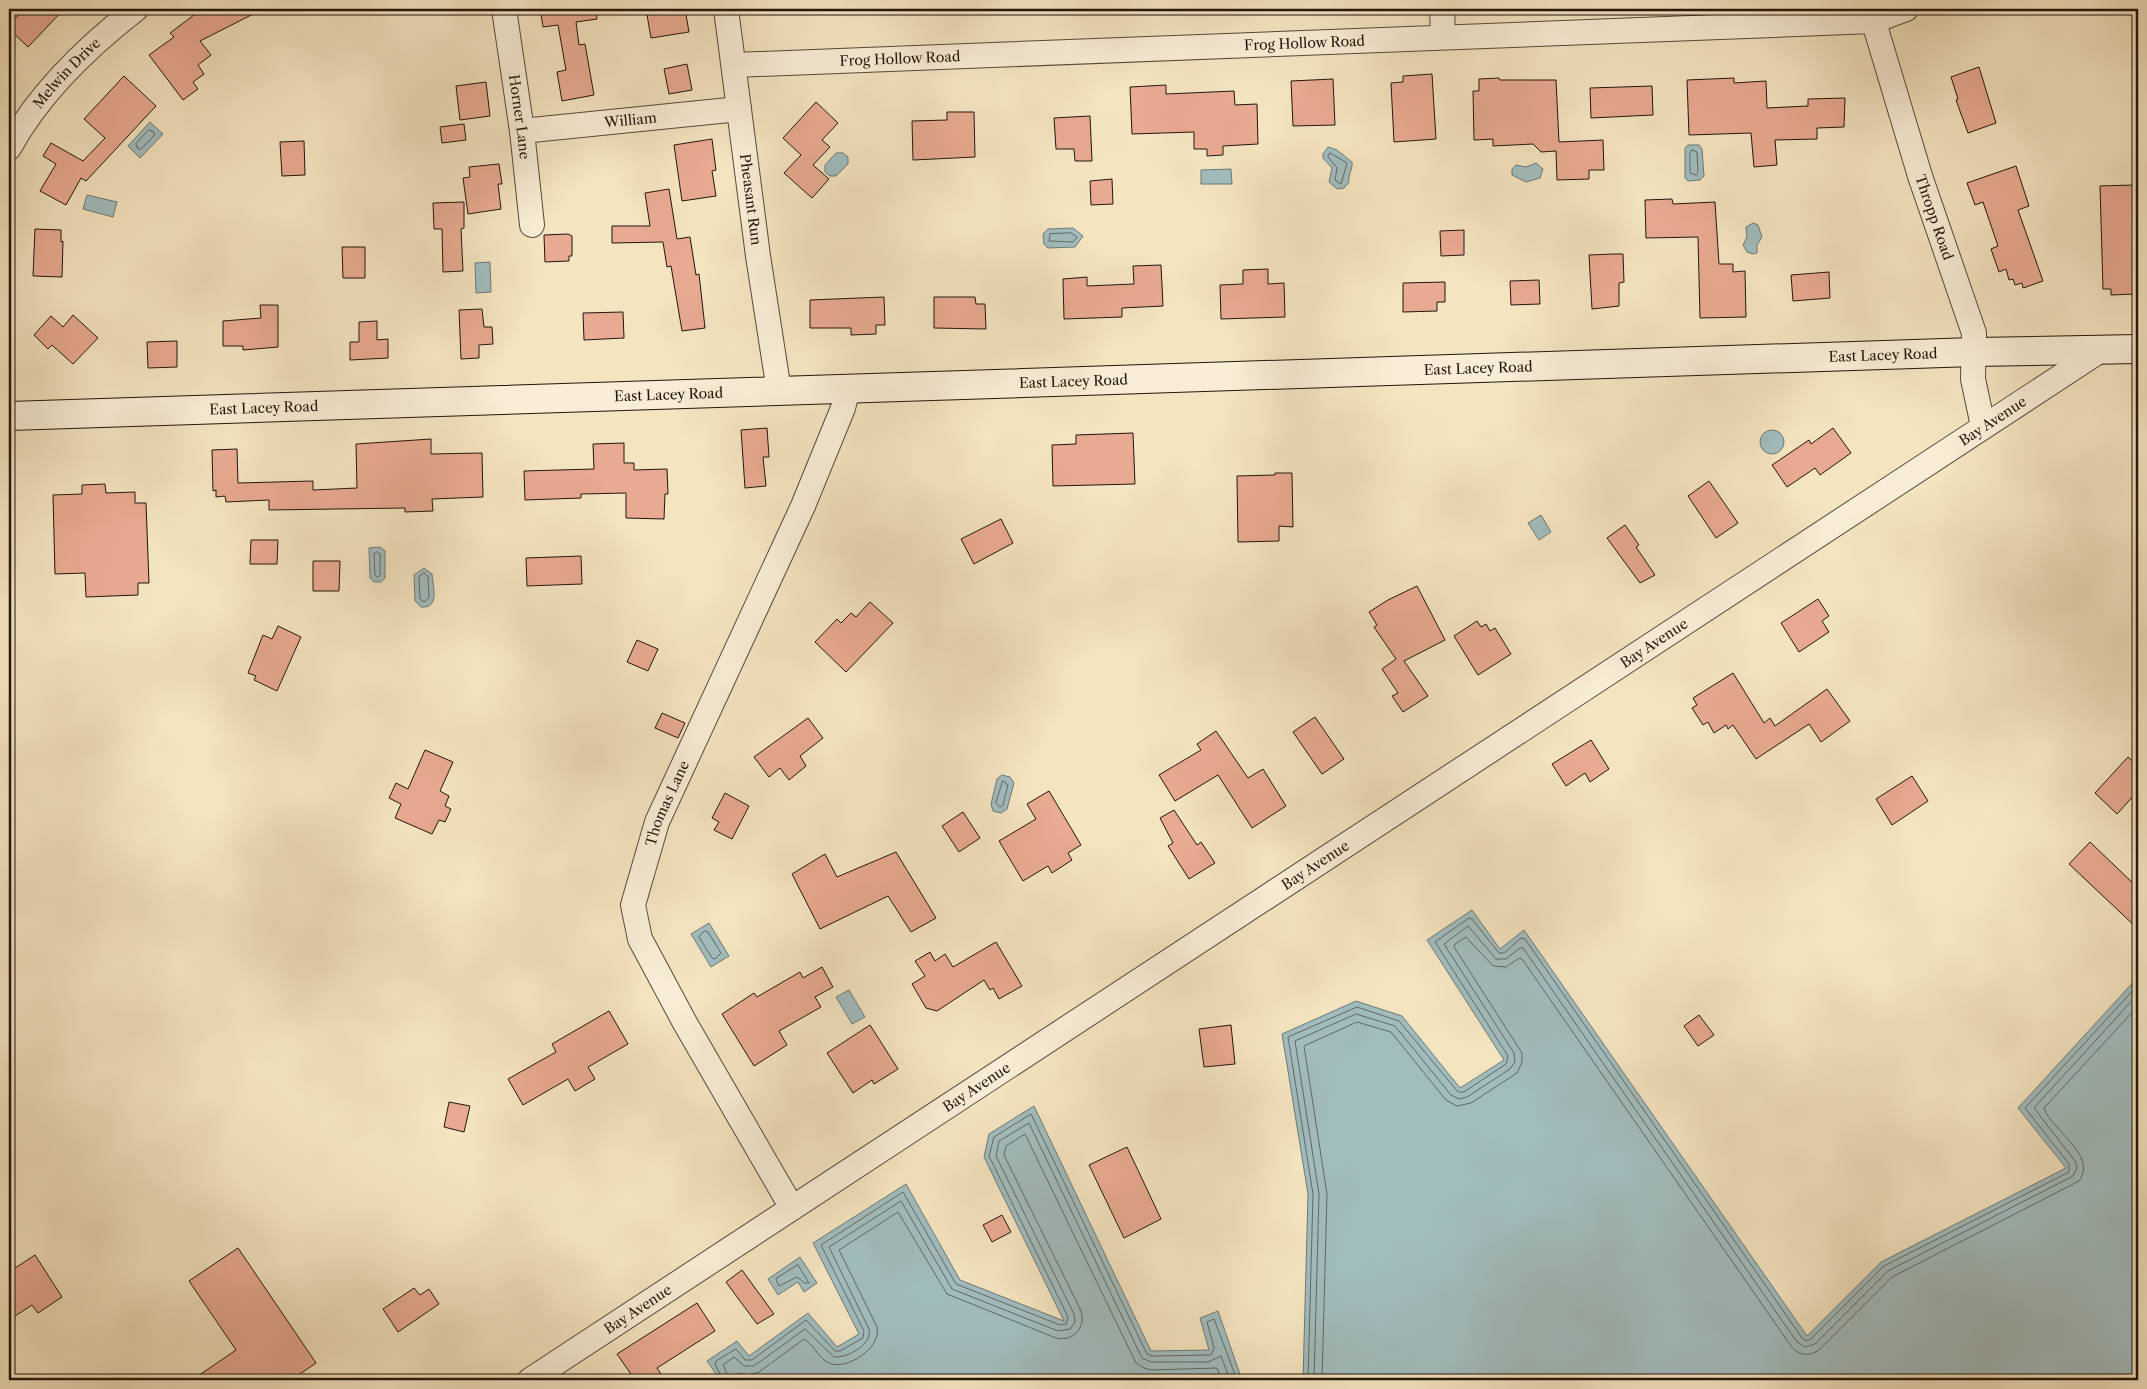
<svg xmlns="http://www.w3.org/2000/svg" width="2147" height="1389" font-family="'Libre Caslon Text',serif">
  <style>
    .water { fill: #a1bcbd; stroke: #6e7977 }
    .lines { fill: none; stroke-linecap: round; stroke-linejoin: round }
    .shore { stroke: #626866; stroke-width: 1 }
    .building { fill: #e8aa91; stroke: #22150e }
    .street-casing { stroke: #56493a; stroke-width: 26 }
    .secondary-casing { stroke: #22150e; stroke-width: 30 }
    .street { stroke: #f8edd6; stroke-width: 24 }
    .secondary { stroke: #f8edd6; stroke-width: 28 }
    .labels { text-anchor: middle; stroke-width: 4.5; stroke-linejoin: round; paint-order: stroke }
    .street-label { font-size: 14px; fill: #22150e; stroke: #f8edd6 }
  </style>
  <rect width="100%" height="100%" fill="#f4e4c0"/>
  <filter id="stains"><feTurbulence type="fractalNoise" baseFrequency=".004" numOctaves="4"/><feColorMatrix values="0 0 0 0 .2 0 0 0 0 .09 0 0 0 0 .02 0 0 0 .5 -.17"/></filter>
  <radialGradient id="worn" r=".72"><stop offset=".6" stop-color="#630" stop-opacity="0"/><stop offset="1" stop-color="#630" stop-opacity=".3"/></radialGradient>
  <path class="water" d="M 150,122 L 163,134 L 140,158 L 128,146 Z
    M 1688,145 L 1699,145 L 1702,149 L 1704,176 L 1700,180 L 1688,181 L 1685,178 L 1685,148 Z
    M 1328,147 L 1337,150 L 1352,162 C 1353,169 1348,174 1349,182 L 1344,188 L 1337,189 L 1329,182 L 1332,168 L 1323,158 L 1323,154 Z
    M 836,153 L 843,153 L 848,157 L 848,164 L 836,176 L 830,176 L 825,172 L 825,165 Z
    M 1536,163 L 1543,169 L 1540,178 L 1526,182 L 1512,175 L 1512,169 L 1516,165 L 1526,167 Z
    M 1231,169 L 1232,184 L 1201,184 L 1201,170 Z
    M 87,195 L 117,202 L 113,217 L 83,209 Z
    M 1753,223 L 1758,225 L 1762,237 L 1757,245 L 1757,253 L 1753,254 L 1747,252 L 1743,245 L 1747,237 L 1746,227 Z
    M 1073,228 L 1083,236 L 1075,247 L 1048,248 L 1044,244 L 1043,234 L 1048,229 Z
    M 490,262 L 491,292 L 476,293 L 475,263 Z
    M1760 442a12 12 0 1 1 24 0a12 12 0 1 1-24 0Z
    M 1541,515 L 1551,532 L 1539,540 L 1528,523 Z
    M 380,547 L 385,551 L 385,578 L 381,582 L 374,582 L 370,578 L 369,548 Z
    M 424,568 L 432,574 C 433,586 440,609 421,607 L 415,601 L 414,575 Z
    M 1002,775 L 1010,777 L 1014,783 L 1007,809 L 1001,813 L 993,811 L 991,804 L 997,779 Z
    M 1472,910 L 1500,949 L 1524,930 L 1807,1336 L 1881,1262 L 2066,1168 L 2018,1108 L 2138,977 L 2138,1378 L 2134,1380 L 1303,1380 L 1308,1194 L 1282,1034 L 1356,1001 L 1402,1016 L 1460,1088 L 1504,1060 L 1427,940 Z
    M 709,923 L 729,956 L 711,967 L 691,934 Z
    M 849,990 L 865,1017 L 852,1024 L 836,997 Z
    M 1034,1106 L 1151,1351 L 1209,1350 L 1200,1318 L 1218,1311 L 1242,1380 L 720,1380 L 707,1361 L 737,1341 L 749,1356 L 808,1313 L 837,1347 L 859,1334 L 813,1243 L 906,1184 L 960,1280 L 1064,1321 L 984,1157 L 989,1134 Z
    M 800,1257 L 817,1283 L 804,1292 L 798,1282 L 778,1295 L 768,1279 Z"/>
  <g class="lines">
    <path class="shore" d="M 149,130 L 154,132 L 154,136 L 141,149 L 138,149 L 136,144 Z
      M 1692,150 L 1697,152 L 1698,173 L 1696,175 L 1690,173 L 1690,153 Z
      M 1330,153 L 1347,163 L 1341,184 L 1335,180 L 1337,168 L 1328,157 Z
      M 1071,233 L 1077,237 L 1073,242 L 1049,241 L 1050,234 Z
      M 377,552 L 380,554 L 380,575 L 378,577 L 375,575 L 374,554 Z
      M 424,573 L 428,576 L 429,598 L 424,602 L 420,599 L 419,577 Z
      M 1003,781 L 1008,785 L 1003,805 L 1000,807 L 996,803 Z
      M 705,931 L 708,932 L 721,953 L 715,959 L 712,958 L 699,937 Z
      M 798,1265 L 809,1283 L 805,1283 L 797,1277 L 779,1286 L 776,1279 Z
      M 723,1380 L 715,1364 L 716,1361 L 736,1349 L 745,1360 L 752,1360 L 806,1320 L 835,1351 L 840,1351 L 863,1338 L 864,1331 L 821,1245 L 903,1192 L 956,1284 L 1060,1325 L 1066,1324 L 1068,1317 L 989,1156 L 994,1137 L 1031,1114 L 1147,1354 L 1152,1356 L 1211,1355 L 1214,1348 L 1207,1322 L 1214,1319 L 1237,1380
      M 730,1380 L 723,1365 L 734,1357 L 744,1366 L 754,1366 L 805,1329 L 834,1357 C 848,1358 873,1344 869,1329 L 829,1247 L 901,1201 L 952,1289 L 1058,1331 L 1070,1329 L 1075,1322 L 1074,1314 L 996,1156 L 999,1141 L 1029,1123 L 1142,1358 L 1151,1362 L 1208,1362 L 1221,1356 L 1230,1380
      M 737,1380 L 738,1373 L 749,1375 L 759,1372 L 804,1339 C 814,1344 818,1358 829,1363 C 846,1371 882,1348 877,1327 L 839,1250 L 898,1212 L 947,1294 L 1056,1338 C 1073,1342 1086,1328 1081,1311 L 1004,1155 L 1006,1146 L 1025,1134 L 1136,1363 L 1144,1368 L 1151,1370 L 1217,1368 L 1222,1380
      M 1308,1380 L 1313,1194 L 1288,1037 L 1357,1007 L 1399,1021 L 1458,1092 L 1464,1092 L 1506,1064 L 1508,1056 L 1435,942 L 1469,918 L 1472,919 L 1499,953 L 1504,953 L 1521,938 L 1525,939 L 1802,1338 L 1806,1341 L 1811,1339 L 1884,1266 L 2069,1172 L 2069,1164 L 2025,1108 L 2138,985
      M 1314,1380 L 1319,1194 L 1295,1041 L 1356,1014 L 1395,1026 L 1451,1095 L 1459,1099 L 1467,1097 L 1510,1069 L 1515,1062 L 1514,1053 L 1444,944 L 1468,926 L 1496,959 L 1506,959 L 1520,948 L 1523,948 L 1797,1342 L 1805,1347 L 1815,1344 L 1888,1271 L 2073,1176 L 2077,1168 L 2075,1161 L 2034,1108 L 2138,994
      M 1322,1380 L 1327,1194 L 1304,1046 L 1357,1022 L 1391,1032 L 1446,1100 L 1457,1106 L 1471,1103 L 1517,1073 L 1522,1062 L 1522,1053 L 1454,947 L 1455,944 L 1466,937 L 1493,966 L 1506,967 L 1519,958 L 1522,959 L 1791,1346 C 1799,1356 1810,1357 1820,1349 L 1892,1277 L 2079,1181 C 2098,1155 2051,1130 2044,1108 L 2138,1006"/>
  </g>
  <path class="building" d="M 24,9 L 64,9 L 28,47 L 9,29 L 9,25 Z
    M 202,9 L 263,9 L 200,41 L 211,55 L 198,65 L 204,74 L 193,82 L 198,89 L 183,100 L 149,55 L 174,37 L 170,33 Z
    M 540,9 L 596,9 L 597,19 L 576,22 L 579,45 L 585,44 L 594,95 L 562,101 L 557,72 L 566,70 L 558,25 L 543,27 Z
    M 685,9 L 689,32 L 651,38 L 647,15 Z
    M 687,64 L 692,90 L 669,94 L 664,69 Z
    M 1979,67 L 1996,123 L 1968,133 L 1956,100 L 1958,99 L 1951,77 Z
    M 1432,74 L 1436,139 L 1394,142 L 1391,83 L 1403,82 L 1403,76 Z
    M 124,76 L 156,106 L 86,181 L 81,178 L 66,205 L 40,191 L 56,164 L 43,156 L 51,143 L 83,161 L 105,138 L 84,119 Z
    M 1499,78 L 1500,80 L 1556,80 L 1559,142 L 1603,140 L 1604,170 L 1589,170 L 1589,179 L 1557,180 L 1556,151 L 1541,152 L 1533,144 L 1493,146 L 1493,139 L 1474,140 L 1473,91 L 1479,91 L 1479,79 Z
    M 1734,78 L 1734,83 L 1766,81 L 1767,108 L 1808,106 L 1808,99 L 1845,98 L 1844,127 L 1817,128 L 1817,139 L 1775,140 L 1777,165 L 1754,167 L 1751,133 L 1689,135 L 1687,80 Z
    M 1333,79 L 1335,125 L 1293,126 L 1291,81 Z
    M 486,82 L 490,116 L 460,120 L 456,86 Z
    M 1166,85 L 1166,94 L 1234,91 L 1235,105 L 1257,104 L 1258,144 L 1223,146 L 1223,155 L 1207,156 L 1207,149 L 1194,149 L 1194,132 L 1132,134 L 1130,87 Z
    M 1652,86 L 1653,115 L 1591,118 L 1590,88 Z
    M 816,102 L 838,123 L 822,140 L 830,147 L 813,165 L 829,179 L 812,198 L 784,173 L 801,155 L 783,138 Z
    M 947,112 L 974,112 L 975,157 L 913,160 L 912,121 L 947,120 Z
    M 1090,116 L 1092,161 L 1075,161 L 1074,149 L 1056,149 L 1054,118 Z
    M 464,124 L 466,140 L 442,143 L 440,127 Z
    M 712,139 L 716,170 L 712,171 L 716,196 L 682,201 L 674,145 Z
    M 304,141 L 305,175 L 282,176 L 280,142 Z
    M 499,164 L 502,184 L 498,184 L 501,209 L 468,214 L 463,178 L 470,177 L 469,167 Z
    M 2016,166 L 2029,206 L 2018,210 L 2043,281 L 2023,288 L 2022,283 L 2015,285 L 2013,279 L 2009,280 L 2006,269 L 1999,272 L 1991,249 L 1998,246 L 1983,202 L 1975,205 L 1967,183 Z
    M 1112,179 L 1113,204 L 1091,205 L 1090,181 Z
    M 2133,185 L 2135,248 L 2138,248 L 2138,288 L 2135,288 L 2135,294 L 2111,295 L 2111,289 L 2103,289 L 2100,186 Z
    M 669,189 L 677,239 L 690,237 L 696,275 L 699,274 L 705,328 L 682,331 L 671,266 L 667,267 L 663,242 L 612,243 L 612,226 L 650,226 L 645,193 Z
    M 1672,199 L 1673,204 L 1715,202 L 1719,264 L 1733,264 L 1733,272 L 1745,271 L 1746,317 L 1700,318 L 1698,237 L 1646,238 L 1645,200 Z
    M 464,202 L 464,228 L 461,229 L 463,271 L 443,272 L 442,229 L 434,229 L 433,203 Z
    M 35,229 L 61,230 L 61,242 L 63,241 L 62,277 L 33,276 Z
    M 1464,230 L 1464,255 L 1441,256 L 1440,231 Z
    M 568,234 L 572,236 L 572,256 L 569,256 L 569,261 L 545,262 L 544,235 Z
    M 342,247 L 365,247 L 365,278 L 343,278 Z
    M 1613,254 L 1623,254 L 1624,282 L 1619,283 L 1619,306 L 1592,309 L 1589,255 Z
    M 1161,265 L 1163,306 L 1122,308 L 1122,317 L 1064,319 L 1063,279 L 1087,277 L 1087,286 L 1134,284 L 1133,266 Z
    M 1268,269 L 1268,284 L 1284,283 L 1285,317 L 1221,319 L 1220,285 L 1243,284 L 1243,270 Z
    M 1829,272 L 1830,298 L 1793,301 L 1791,275 Z
    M 1539,280 L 1540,304 L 1511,305 L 1510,281 Z
    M 1445,282 L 1445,302 L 1437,302 L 1437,311 L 1403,312 L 1403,283 Z
    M 884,297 L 885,325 L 876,325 L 876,334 L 851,335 L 851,328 L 810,328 L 810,300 Z
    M 934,297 L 975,297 L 976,304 L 985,304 L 986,329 L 934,328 Z
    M 260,305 L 278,305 L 278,347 L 243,350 L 243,346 L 223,346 L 223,321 L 261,318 Z
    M 482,309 L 484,327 L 492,327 L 493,344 L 479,345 L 479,358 L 461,359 L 459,310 Z
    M 623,312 L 624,338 L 584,340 L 583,313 Z
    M 73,315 L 98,338 L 73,364 L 52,345 L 48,349 L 34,335 L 51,316 L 63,327 Z
    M 377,321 L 377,340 L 388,339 L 388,358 L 350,360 L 350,342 L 359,342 L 359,322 Z
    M 177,341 L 177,367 L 148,368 L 147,342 Z
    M 767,428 L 769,457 L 763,457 L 766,486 L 745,488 L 741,430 Z
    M 1833,428 L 1851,453 L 1820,475 L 1815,468 L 1787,487 L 1772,465 L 1809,440 L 1811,444 Z
    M 1133,433 L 1135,484 L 1053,486 L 1052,445 L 1076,444 L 1076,435 Z
    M 431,439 L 431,454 L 482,453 L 483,497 L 432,499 L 433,511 L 405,512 L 405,508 L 269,510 L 269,500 L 226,502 L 225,496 L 216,497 L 216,490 L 213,491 L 212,450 L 237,449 L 238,483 L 313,481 L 313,490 L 357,488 L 356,444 Z
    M 624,443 L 624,463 L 634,463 L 634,470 L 667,469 L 668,494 L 665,494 L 664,519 L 626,518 L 626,493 L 581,494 L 581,498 L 525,500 L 524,471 L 594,469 L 593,444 Z
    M 1275,473 L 1292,473 L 1293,527 L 1279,526 L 1279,541 L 1238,542 L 1237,476 L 1275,475 Z
    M 1709,481 L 1738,523 L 1716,538 L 1688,496 Z
    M 105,484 L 106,493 L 135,492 L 135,503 L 146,503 L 149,583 L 138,583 L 138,595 L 86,597 L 85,573 L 55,574 L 53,495 L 82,494 L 82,485 Z
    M 1001,519 L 1013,543 L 974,564 L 961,539 Z
    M 1625,525 L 1639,545 L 1636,547 L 1655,575 L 1640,583 L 1607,538 Z
    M 251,540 L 278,540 L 277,564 L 250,564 Z
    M 581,556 L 582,584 L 527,586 L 526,558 Z
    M 313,561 L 340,561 L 339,591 L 313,591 Z
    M 1417,586 L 1445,640 L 1404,661 L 1428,696 L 1403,712 L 1392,696 L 1398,693 L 1382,669 L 1396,659 L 1374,627 L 1377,625 L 1369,612 L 1388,600 Z
    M 1818,599 L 1829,616 L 1822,621 L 1829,632 L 1799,652 L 1781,623 Z
    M 870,602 L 893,623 L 846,672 L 815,642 L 837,619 L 841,623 L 851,613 L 856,617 Z
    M 1477,621 L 1481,627 L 1486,624 L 1490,631 L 1495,628 L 1511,654 L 1478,675 L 1454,636 Z
    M 278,626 L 301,637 L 277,691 L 254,680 L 256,676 L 248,673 L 263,635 L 272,639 Z
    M 637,640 L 658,649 L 648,671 L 627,662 Z
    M 1733,673 L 1764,723 L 1770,718 L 1775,726 L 1827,689 L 1850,721 L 1821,742 L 1809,724 L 1756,759 L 1733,725 L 1728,729 L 1726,725 L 1714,733 L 1708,722 L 1703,725 L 1692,708 L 1697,705 L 1693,698 Z
    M 662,713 L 685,723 L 678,738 L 655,728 Z
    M 1315,717 L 1344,759 L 1322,774 L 1293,732 Z
    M 808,718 L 823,738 L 800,756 L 806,766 L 789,780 L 780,768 L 769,777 L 754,757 Z
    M 1216,731 L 1248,778 L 1263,769 L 1286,806 L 1252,828 L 1218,775 L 1175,801 L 1159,775 L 1201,750 L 1197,744 Z
    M 1591,740 L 1609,769 L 1590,782 L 1585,773 L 1566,786 L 1552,764 Z
    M 425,750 L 453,762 L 440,791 L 449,796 L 445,806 L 451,809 L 445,822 L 439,820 L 432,834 L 395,818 L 401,804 L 389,798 L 396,783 L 408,789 Z
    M 2128,757 L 2138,766 L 2138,791 L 2117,814 L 2095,793 Z
    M 1912,776 L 1928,801 L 1892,825 L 1876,799 Z
    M 1049,791 L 1081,845 L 1068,853 L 1072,860 L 1052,873 L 1048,866 L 1023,881 L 999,841 L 1036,819 L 1027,804 Z
    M 725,793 L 749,806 L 732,839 L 714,830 L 719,822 L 712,818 Z
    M 1174,810 L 1197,845 L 1201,842 L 1215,863 L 1189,879 L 1168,846 L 1173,843 L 1160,818 Z
    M 963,812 L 980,838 L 959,852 L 942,826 Z
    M 2090,842 L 2138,888 L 2138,929 L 2069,864 Z
    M 896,852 L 936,918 L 911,932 L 888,896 L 820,929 L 792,874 L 825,854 L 837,877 Z
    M 996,942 L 1022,986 L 999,999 L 993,988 L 990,990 L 984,980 L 937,1011 L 926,1008 L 912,984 L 925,976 L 915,961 L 930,952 L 935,961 L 945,954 L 953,967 Z
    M 822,967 L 833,987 L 815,997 L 821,1007 L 779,1031 L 787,1045 L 754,1066 L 722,1014 L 754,993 L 757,997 L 800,972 L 803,978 Z
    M 609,1011 L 628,1044 L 588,1067 L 595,1079 L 575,1091 L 568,1079 L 523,1105 L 508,1079 L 556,1052 L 552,1044 Z
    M 1699,1015 L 1714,1035 L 1698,1046 L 1684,1026 Z
    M 870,1025 L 898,1069 L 874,1084 L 872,1080 L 853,1093 L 827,1053 Z
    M 1231,1025 L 1235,1064 L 1204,1067 L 1199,1029 Z
    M 449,1102 L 470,1106 L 464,1132 L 444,1127 Z
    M 1127,1147 L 1161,1219 L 1124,1238 L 1089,1165 Z
    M 1002,1215 L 1011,1232 L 992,1242 L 983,1225 Z
    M 238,1248 L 316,1363 L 291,1380 L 192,1380 L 236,1350 L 189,1281 Z
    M 35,1255 L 62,1297 L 38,1313 L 32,1305 L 9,1320 L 9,1272 Z
    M 742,1270 L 774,1314 L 757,1324 L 726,1282 Z
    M 414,1288 L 420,1295 L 429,1289 L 439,1304 L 398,1332 L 383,1309 Z
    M 697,1303 L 715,1331 L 657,1368 L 665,1380 L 635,1380 L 617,1354 Z"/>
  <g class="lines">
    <defs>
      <g id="street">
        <path id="s1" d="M 504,9 L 522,131 L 532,225"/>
        <path id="s2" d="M 726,9 L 758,256 L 779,391"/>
        <path d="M 1442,9 L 1443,36"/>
        <path id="s3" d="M 1870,9 L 1920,176 L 1974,333 L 1973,379 L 1983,426"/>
        <path id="s4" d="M 734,65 L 1874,21 L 1906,9"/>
        <path id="s5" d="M 522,131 L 739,109"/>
        <path id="s6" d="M 9,148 C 39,93 87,47 136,9"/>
        <path id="s7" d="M 792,1208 L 685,1023 L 640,939 L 633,905 L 657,822 L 803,506 L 843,408 L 848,389"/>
        <path id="s8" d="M 530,1380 L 2101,350"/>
      </g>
      <g id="secondary">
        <path id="s9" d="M 9,416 L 1974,352 L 2138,349"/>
      </g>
    </defs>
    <use href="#street" class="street-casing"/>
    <use href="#secondary" class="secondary-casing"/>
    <use href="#street" class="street"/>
    <use href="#secondary" class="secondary"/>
  </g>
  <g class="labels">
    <g class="street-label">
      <text dy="5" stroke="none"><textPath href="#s4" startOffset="571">Frog Hollow Road</textPath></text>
      <text dy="5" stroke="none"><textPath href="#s4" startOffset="166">Frog Hollow Road</textPath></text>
      <text dy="5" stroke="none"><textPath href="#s6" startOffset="95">Melwin Drive</textPath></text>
      <text dy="5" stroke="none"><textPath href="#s1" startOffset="109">Horner Lane</textPath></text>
      <text dy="5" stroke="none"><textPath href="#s5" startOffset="109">William</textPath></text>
      <text dy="5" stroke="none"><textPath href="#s2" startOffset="192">Pheasant Run</textPath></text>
      <text dy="5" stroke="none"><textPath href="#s3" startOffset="218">Thropp Road</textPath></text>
      <text dy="5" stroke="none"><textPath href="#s9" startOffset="1875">East Lacey Road</textPath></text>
      <text dy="5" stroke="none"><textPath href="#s9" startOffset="1470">East Lacey Road</textPath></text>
      <text dy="5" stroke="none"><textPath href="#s9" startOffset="1065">East Lacey Road</textPath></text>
      <text dy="5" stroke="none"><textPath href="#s9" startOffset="660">East Lacey Road</textPath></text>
      <text dy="5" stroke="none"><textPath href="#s9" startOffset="255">East Lacey Road</textPath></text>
      <text dy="5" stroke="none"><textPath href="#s8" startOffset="1749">Bay Avenue</textPath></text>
      <text dy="5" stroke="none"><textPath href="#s8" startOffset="1344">Bay Avenue</textPath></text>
      <text dy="5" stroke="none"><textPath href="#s7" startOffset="451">Thomas Lane</textPath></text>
      <text dy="5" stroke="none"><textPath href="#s8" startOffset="939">Bay Avenue</textPath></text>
      <text dy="5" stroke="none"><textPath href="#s8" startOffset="534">Bay Avenue</textPath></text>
      <text dy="5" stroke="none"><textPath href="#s8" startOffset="129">Bay Avenue</textPath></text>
    </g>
  </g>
  <rect width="2147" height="1389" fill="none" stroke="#f4e4c0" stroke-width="30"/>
  <rect x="10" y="10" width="2127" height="1369" fill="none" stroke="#22150e" stroke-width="2.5"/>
  <rect x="15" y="15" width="2117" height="1359" fill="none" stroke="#22150e"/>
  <rect width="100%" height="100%" filter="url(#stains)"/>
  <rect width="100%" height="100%" fill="url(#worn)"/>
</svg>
